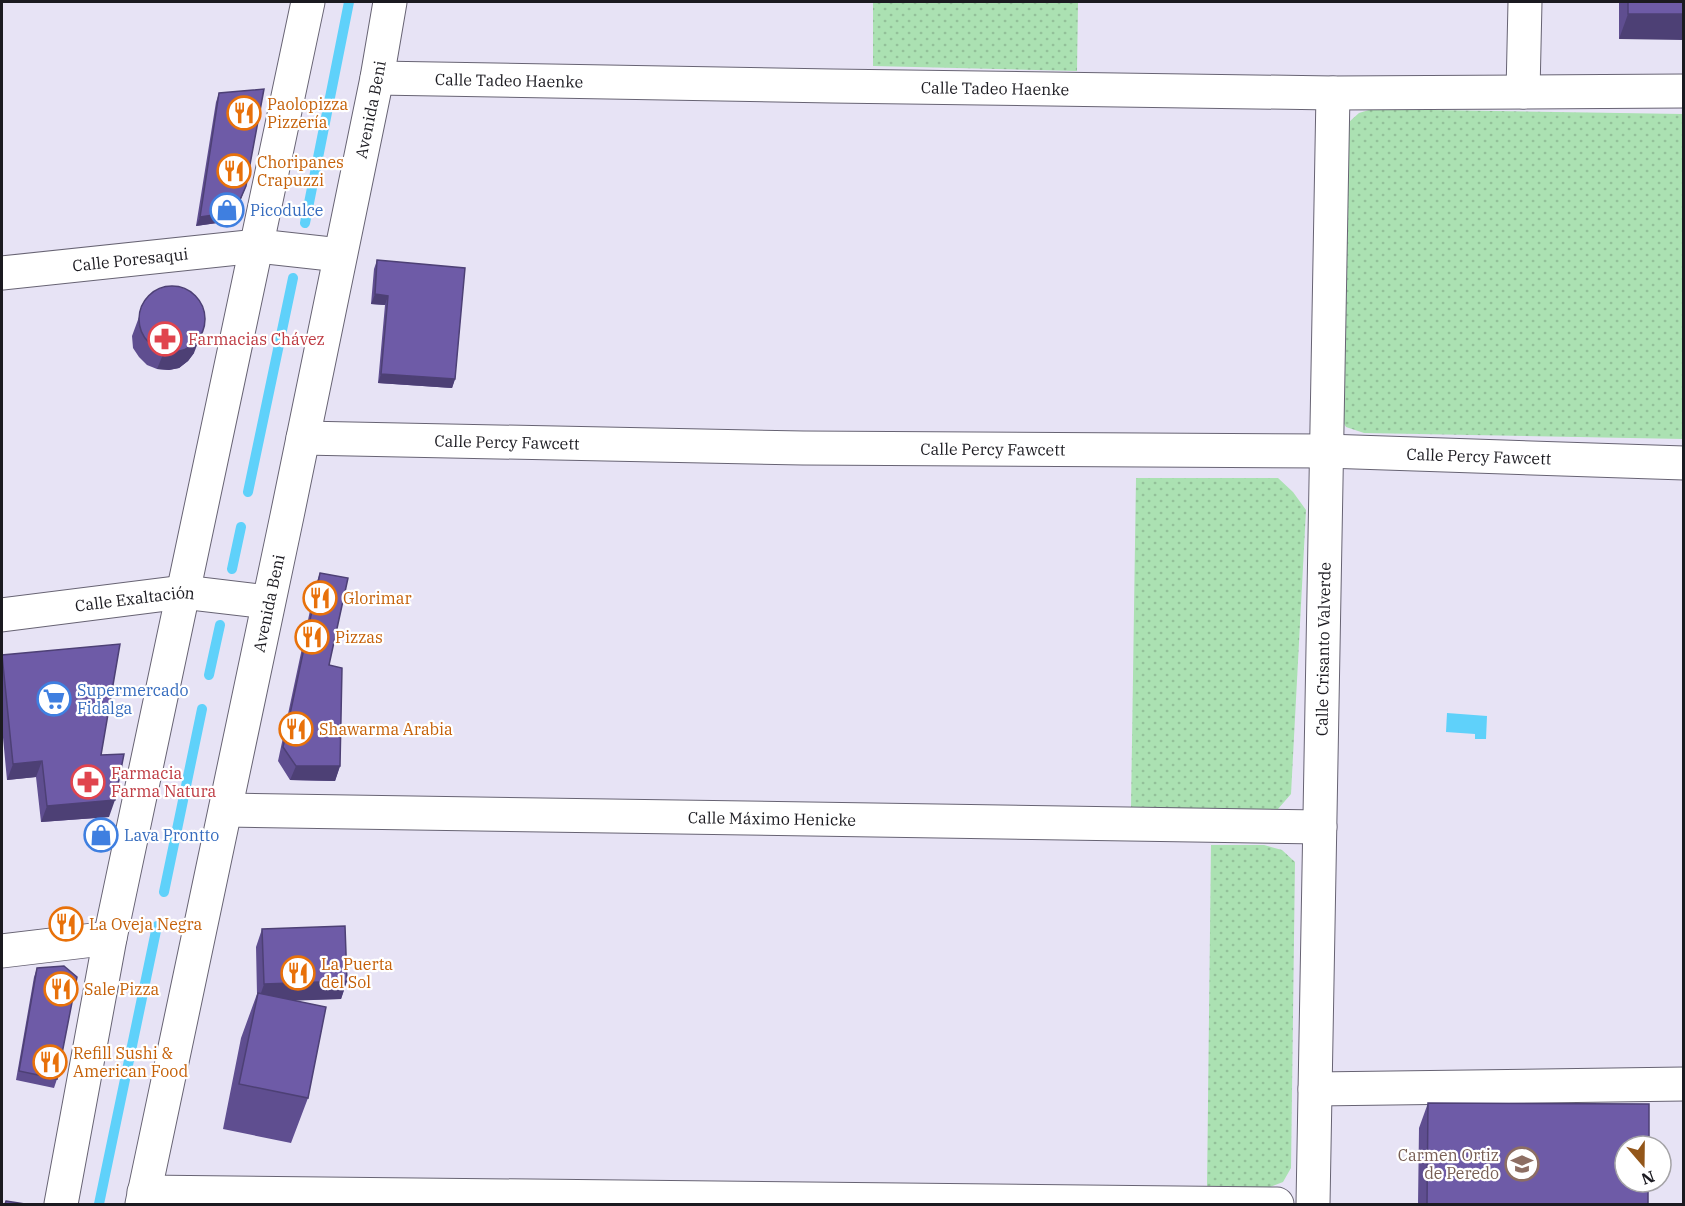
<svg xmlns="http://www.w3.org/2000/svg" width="1685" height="1206" font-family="'IBM Plex Serif',serif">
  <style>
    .grass { fill: url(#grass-dots) }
    .water { fill: #5fd1fa }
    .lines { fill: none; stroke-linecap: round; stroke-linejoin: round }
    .stream { stroke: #5fd1fa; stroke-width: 10 }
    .street-casing { stroke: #676373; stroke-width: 35 }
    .secondary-casing { stroke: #676373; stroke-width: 35 }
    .street { stroke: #fff; stroke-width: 33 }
    .secondary { stroke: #fff; stroke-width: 33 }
    .wall { fill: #5f4e90 }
    .shaded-wall { fill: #4d4075 }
    .building { fill: #6e5ba7; stroke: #4d4075; stroke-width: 1.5 }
    .labels { text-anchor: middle; stroke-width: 4.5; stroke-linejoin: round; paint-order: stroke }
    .street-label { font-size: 16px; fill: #1b1a20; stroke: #fff }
    .food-label { font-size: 16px; fill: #c56008; stroke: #fff; text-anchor: start }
    .shop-label { font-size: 16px; fill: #366cbe; stroke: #fff; text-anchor: start }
    .health-label { font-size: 16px; fill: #be3a42; stroke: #fff; text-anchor: start }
    .education-label { font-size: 16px; fill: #785e54; stroke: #fff; text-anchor: end }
  </style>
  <defs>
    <pattern id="grass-dots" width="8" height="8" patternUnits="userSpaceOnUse" patternTransform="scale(1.5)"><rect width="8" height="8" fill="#abe1b2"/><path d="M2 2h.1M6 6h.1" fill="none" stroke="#93c099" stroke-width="1.8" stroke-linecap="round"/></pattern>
  </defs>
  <rect width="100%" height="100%" fill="#e7e3f5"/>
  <path class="grass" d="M 873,2 L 1078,2 L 1077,71 L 873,66 Z
    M 1372,109 L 1683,114 L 1683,439 L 1364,433 L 1346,427 L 1339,415 L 1349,122 L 1359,113 Z
    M 1136,478 L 1278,478 L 1293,492 L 1306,510 L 1291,794 L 1278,809 L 1263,814 L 1131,809 Z
    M 1211,845 L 1264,845 L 1282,850 L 1295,862 L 1291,1168 L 1283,1182 L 1267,1188 L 1207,1187 Z"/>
  <path class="water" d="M 1447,713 L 1487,716 L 1486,739 L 1475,739 L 1475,734 L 1446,732 Z"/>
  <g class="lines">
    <path class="stream" d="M 305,223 L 349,2
      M 248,492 L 293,278
      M 232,569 L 241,527
      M 209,675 L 220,625
      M 164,892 L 202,709
      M 99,1204 L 157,926"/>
    <defs>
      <g id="street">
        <path id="s1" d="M 377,78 L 832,86 L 1333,93 L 1684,91"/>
        <path d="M 1523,92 L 1525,2"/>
        <path id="s2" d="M 2,273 L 258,246 L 340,255"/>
        <path id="s3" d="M 303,438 L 803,448 L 1326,451 L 1684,463"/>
        <path id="s4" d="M 2,615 L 183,592 L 268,602"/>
        <path id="s5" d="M 226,810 L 1320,827"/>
        <path d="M 2,951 L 110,938"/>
        <path d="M 1315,1089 L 1684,1084"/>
        <path d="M 144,1192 L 1277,1204"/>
        <path id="s6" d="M 1313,1204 L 1333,93"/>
      </g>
      <g id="secondary">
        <path d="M 61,1204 L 110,938 L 308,2"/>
        <path id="s7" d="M 142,1204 L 287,516 L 377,78 L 390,2"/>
      </g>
    </defs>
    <use href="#street" class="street-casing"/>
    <use href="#secondary" class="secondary-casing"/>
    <use href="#street" class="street"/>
    <use href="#secondary" class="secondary"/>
  </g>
  <path class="wall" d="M 1619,2 L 1683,2 L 1619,39 Z
    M 219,93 L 246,186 L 236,211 L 224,222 L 196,226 L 216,102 Z
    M 377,260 L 455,379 L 452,388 L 378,383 L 385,305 L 371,304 L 374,269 Z
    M 146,298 L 194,353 L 188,361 L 179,368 L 169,370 L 157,369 L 147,365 L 139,357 L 133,348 L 132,336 Z
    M 320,573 L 329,665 L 340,766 L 335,781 L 290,780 L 278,761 L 315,587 Z
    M 2,655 L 101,755 L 109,817 L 41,822 L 36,777 L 7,780 L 2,727 Z
    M 262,929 L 347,981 L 341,999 L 294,1000 L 308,1098 L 291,1143 L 223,1129 L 241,1038 L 257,994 L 256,947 Z
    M 37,968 L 57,1079 L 54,1088 L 16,1080 L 34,977 Z
    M 1428,1103 L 1648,1204 L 1418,1204 L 1419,1128 Z"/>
  <path class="shaded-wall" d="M 1628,14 L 1683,14 L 1683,40 L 1619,39 Z
    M 246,186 L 236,211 L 224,222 L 196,226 L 200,217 Z
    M 375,294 L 388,296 L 385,305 L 371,304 Z
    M 201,335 L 194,353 L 188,361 L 179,368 L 169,370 L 157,369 L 164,352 Z
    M 381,374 L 455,379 L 452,388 L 378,383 Z
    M 42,761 L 36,777 L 7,780 L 13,764 Z
    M 296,766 L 340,766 L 335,781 L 290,780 Z
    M 115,800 L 109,817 L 41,822 L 47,806 Z
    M 347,981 L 341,999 L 258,1002 L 264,984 Z"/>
  <path class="building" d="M 1628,2 L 1683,2 L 1683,14 L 1628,14 Z
    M 264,89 L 246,186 L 239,202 L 227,213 L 200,217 L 219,93 Z
    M 377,260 L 465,268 L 455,379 L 381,374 L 388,296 L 375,294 Z
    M139 319a33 33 0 1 1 66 0a33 33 0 1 1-66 0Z
    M 320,573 L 348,578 L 329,665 L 342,668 L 340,766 L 296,766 L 283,747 Z
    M 120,644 L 101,755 L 124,754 L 115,800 L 47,806 L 42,761 L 13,764 L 2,655 Z
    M 345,926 L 347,981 L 264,984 L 262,929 Z
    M 64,966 L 77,977 L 57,1079 L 19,1071 L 37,968 Z
    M 258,993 L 326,1007 L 308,1098 L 239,1084 Z
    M 1428,1103 L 1649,1104 L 1649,1146 L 1625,1146 L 1625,1182 L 1648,1182 L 1648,1204 L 1427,1204 Z
    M 6,1201 L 25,1204 L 5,1204 Z"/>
  <defs>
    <symbol id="restaurant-ring" viewBox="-11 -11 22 22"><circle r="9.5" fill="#fff" stroke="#e8710a" stroke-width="1.5"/><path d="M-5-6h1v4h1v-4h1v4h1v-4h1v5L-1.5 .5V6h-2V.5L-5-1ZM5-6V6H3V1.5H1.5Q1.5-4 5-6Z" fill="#e8710a"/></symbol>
    <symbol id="shop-ring" viewBox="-11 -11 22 22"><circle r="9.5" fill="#fff" stroke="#3f7fe0" stroke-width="1.5"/><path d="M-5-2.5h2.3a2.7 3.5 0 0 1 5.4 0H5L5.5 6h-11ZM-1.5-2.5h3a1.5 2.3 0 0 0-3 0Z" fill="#3f7fe0"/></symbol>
    <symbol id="pharmacy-ring" viewBox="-11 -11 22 22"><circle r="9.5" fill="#fff" stroke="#e0444e" stroke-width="1.5"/><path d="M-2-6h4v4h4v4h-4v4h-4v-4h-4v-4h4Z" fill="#e0444e"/></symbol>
    <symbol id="supermarket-ring" viewBox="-11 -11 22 22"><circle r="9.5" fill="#fff" stroke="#3f7fe0" stroke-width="1.5"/><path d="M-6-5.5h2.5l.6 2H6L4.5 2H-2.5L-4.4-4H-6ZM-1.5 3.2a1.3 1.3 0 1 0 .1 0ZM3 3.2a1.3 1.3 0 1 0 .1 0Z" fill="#3f7fe0"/></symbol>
    <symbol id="school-ring" viewBox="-11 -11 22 22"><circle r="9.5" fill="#fff" stroke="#8d6e63" stroke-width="1.5"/><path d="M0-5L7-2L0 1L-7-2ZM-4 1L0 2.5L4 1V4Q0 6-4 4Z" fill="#8d6e63"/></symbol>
  </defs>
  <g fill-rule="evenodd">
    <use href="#restaurant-ring" x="225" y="94" width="38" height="38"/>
    <use href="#restaurant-ring" x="215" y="152" width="38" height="38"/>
    <use href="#shop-ring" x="208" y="191" width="38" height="38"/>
    <use href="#pharmacy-ring" x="146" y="320" width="38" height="38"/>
    <use href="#restaurant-ring" x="301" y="579" width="38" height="38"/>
    <use href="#restaurant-ring" x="293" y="618" width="38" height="38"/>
    <use href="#supermarket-ring" x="35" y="680" width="38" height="38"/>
    <use href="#restaurant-ring" x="277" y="710" width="38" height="38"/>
    <use href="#pharmacy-ring" x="69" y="763" width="38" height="38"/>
    <use href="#shop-ring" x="82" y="816" width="38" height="38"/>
    <use href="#restaurant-ring" x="47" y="905" width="38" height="38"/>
    <use href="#restaurant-ring" x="279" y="954" width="38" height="38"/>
    <use href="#restaurant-ring" x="42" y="970" width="38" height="38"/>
    <use href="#restaurant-ring" x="31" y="1043" width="38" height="38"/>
    <use href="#school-ring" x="1503" y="1145" width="38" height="38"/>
  </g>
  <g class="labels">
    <g class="street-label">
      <text dy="6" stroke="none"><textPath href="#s1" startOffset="132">Calle Tadeo Haenke</textPath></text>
      <text dy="6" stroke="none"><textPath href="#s1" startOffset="618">Calle Tadeo Haenke</textPath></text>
      <text dy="6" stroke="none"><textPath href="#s7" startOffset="1118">Avenida Beni</textPath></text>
      <text dy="6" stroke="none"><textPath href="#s2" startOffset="129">Calle Poresaqui</textPath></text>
      <text dy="6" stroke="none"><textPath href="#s3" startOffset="204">Calle Percy Fawcett</textPath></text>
      <text dy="6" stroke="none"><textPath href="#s3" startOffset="690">Calle Percy Fawcett</textPath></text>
      <text dy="6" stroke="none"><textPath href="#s3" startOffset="1176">Calle Percy Fawcett</textPath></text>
      <text dy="6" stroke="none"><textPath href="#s4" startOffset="134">Calle Exaltación</textPath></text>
      <text dy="6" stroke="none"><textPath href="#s7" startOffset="614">Avenida Beni</textPath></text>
      <text dy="6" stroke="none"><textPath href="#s6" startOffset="555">Calle Crisanto Valverde</textPath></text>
      <text dy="6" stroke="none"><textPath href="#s5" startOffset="546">Calle Máximo Henicke</textPath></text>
    </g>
    <g class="food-label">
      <text x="267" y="110">Paolopizza<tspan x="267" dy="18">Pizzería</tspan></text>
      <text x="257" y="168">Choripanes<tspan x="257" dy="18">Crapuzzi</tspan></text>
      <text x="343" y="604">Glorimar</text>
      <text x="335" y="643">Pizzas</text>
      <text x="319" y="735">Shawarma Arabia</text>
      <text x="89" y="930">La Oveja Negra</text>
      <text x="321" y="970">La Puerta<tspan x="321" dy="18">del Sol</tspan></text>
      <text x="84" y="995">Sale Pizza</text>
      <text x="73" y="1059">Refill Sushi &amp;<tspan x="73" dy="18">American Food</tspan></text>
    </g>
    <g class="shop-label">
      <text x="250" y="216">Picodulce</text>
      <text x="77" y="696">Supermercado<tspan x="77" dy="18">Fidalga</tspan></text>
      <text x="124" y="841">Lava Prontto</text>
    </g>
    <g class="health-label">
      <text x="188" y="345">Farmacias Chávez</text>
      <text x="111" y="779">Farmacia<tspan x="111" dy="18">Farma Natura</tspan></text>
    </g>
    <g class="education-label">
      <text x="1499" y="1161">Carmen Ortiz<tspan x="1499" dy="18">de Peredo</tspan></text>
    </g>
  </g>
  <rect width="1685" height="1206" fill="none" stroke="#1b1a20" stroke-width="6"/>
  <g transform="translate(1643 1164) rotate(160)"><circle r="28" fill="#ffffff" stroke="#a4a3a6" stroke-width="1.5"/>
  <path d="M0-4.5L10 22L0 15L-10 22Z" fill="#935619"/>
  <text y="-9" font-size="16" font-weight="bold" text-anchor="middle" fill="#1b1a20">N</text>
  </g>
</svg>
